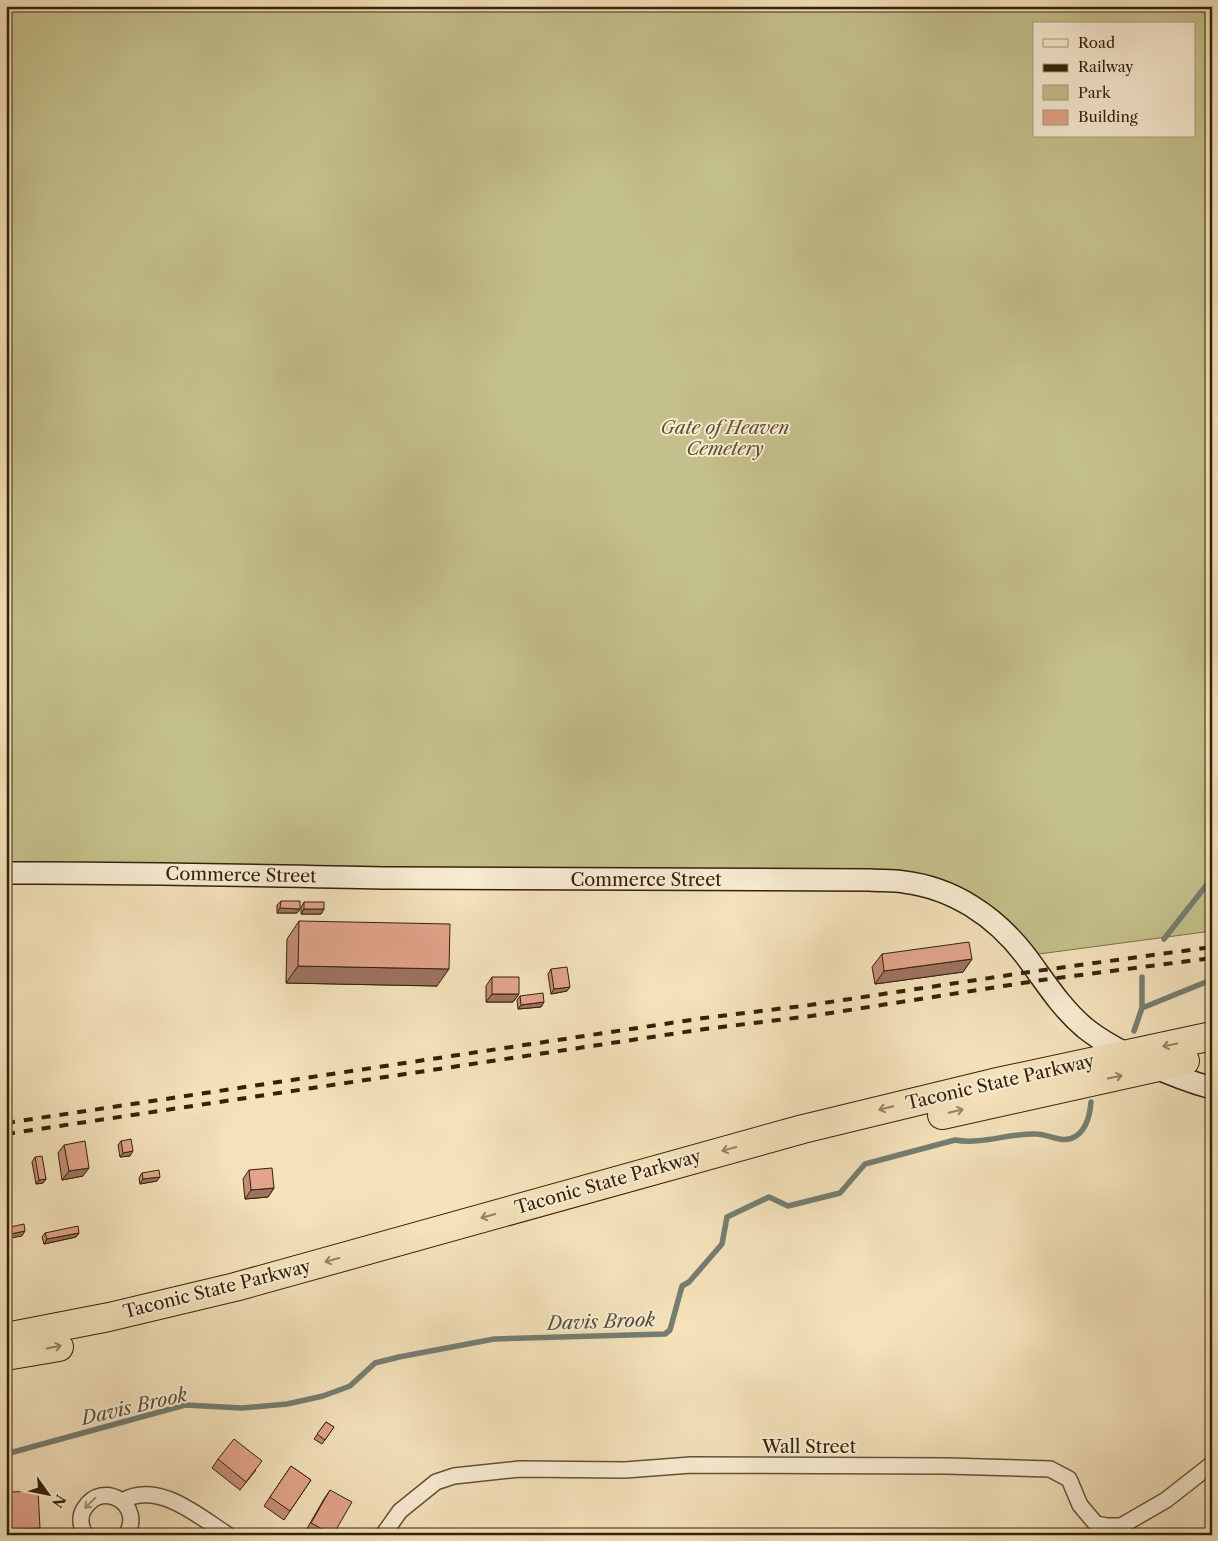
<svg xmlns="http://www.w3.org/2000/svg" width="1218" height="1541" font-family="'Libre Caslon Text',serif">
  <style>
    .green { fill: #c4c08b; stroke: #7c7149; fill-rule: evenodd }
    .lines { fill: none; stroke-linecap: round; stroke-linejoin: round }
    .stream { stroke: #747e71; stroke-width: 5.5 }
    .street-casing { stroke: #645234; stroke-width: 18 }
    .secondary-casing { stroke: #342207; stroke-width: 24 }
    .highway-casing { stroke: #342207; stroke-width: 30 }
    .street { stroke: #f8ecd3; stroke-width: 15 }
    .secondary { stroke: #f8ecd3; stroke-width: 21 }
    .highway { stroke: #f4e2bb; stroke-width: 28 }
    .rail { stroke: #342207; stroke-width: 4; stroke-dasharray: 9 9; stroke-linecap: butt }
    .wall { fill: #c28d78; stroke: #342207 }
    .shaded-wall { fill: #9e7361; stroke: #342207 }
    .building { fill: #e2a48b; stroke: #342207 }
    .oneway { stroke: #948261 }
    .oneway2 { stroke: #a09177 }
    .labels { text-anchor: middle; stroke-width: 4; stroke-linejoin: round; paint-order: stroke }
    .park-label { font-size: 18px; font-style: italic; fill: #5f512f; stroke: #f8ecd3 }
    .street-label { font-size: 18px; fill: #342207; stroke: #f8ecd3 }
    .water-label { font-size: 19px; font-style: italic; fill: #54503c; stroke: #f8ecd3 }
  </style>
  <rect width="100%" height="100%" fill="#f4e2bb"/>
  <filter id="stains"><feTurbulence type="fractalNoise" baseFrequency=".004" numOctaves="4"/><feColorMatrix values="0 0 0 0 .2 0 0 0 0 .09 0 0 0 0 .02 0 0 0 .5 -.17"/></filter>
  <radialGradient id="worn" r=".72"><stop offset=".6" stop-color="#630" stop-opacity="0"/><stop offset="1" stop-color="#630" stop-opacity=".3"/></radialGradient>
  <path class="green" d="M 6,6 L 1212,6 L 1212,931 L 1039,954 L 1010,922 L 986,904 L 955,885 L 919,875 L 6,866 ZM 1034,24 L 1194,24 L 1194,136 L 1034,136 Z"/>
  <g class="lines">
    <path class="stream" d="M 1164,939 L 1212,878
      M 1142,1008 L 1206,982 L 1212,981
      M 1134,1031 L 1142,1008 L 1142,977
      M 6,1454 L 185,1405 L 242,1408 L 287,1404 L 323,1396 L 350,1386 L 375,1363 L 399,1357 L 494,1339 L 665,1334 L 670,1330 L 682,1286 L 689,1282 L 722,1244 L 727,1217 L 769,1197 L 788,1206 L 840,1193 L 865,1164 L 955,1140 C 981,1145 1009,1133 1036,1134 C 1050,1134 1063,1145 1076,1136 C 1087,1129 1090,1114 1091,1102"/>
    <defs>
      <path id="street" d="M 122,1501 C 158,1480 198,1516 228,1535
        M 85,1535 C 81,1527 79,1517 84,1509 C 103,1478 145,1506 126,1535
        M 383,1535 L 400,1511 L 436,1482 L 454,1476 L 520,1469 L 625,1470 L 691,1465 L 947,1466 L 1050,1469 L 1069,1479 L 1080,1505 L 1096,1524 L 1107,1526 L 1121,1526 L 1166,1500 L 1212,1464"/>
      <path id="secondary" d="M 6,873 C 135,872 264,876 393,878 C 552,880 711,880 870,880 C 881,881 893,880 904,882 C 953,888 995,916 1025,955 C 1044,980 1060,1007 1085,1028 C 1115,1052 1175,1078 1212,1088"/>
      <path id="highway" d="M 942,1115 L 1185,1061
        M 6,1337 L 109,1317 L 235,1287 L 803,1129 L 993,1083 L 1212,1036
        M 6,1356 L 59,1347"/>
    </defs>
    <use href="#street" class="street-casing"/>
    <use href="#secondary" class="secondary-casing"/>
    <use href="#highway" class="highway-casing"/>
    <use href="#street" class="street"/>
    <use href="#secondary" class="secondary"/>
    <use href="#highway" class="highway"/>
    <path class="rail" d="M 6,1123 L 704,1018 L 810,1005 L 1036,971 L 1212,947
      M 6,1134 L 705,1029 L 811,1016 L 1042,980 L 1212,958"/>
  </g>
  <path class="wall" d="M 281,901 L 300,909 L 297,913 L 277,913 L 277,905 Z
    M 304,902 L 324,909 L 321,914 L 301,914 L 301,907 Z
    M 299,921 L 437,986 L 286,983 L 287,939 Z
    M 882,954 L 972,959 L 963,972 L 875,984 L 872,967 Z
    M 551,969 L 567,991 L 551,994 L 548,974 Z
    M 492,977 L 519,994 L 513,1002 L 486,1002 L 486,986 Z
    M 520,996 L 544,1002 L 541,1007 L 518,1009 L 517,1000 Z
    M 121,1141 L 130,1156 L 120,1157 L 118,1145 Z
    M 64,1145 L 83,1176 L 62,1180 L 58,1153 Z
    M 35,1157 L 46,1179 L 43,1183 L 36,1184 L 32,1162 Z
    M 249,1170 L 274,1188 L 268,1197 L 245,1199 L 243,1179 Z
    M 142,1173 L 157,1181 L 140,1184 L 139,1178 Z
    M 45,1233 L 79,1233 L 76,1237 L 44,1244 L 42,1237 Z
    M 326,1422 L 334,1427 L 322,1444 L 314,1439 Z
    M 218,1459 L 256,1470 L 240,1490 L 212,1468 Z
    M 291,1466 L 311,1480 L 284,1520 L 264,1506 Z
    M 330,1490 L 333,1535 L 311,1535 L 305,1532 L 324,1499 Z
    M 11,1492 L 40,1528 L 35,1535 L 6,1535 L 6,1499 Z"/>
  <path class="shaded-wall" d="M 280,908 L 300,909 L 297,913 L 277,913 Z
    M 304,909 L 324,909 L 321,914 L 301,914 Z
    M 972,959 L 963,972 L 875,984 L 884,971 Z
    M 298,966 L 449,969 L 437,986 L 286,983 Z
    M 570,987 L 567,991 L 551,994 L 554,989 Z
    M 492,994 L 519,994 L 513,1002 L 486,1002 Z
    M 544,1002 L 541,1007 L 518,1009 L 521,1005 Z
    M 133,1151 L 130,1156 L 120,1157 L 123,1153 Z
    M 89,1168 L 83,1176 L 62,1180 L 69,1171 Z
    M 160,1177 L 157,1181 L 140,1184 L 143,1179 Z
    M 46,1179 L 43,1183 L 36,1184 L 39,1180 Z
    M 274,1188 L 268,1197 L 245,1199 L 251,1190 Z
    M 25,1231 L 22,1236 L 6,1239 L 6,1235 Z
    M 79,1233 L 76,1237 L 44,1244 L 47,1239 Z
    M 40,1528 L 35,1535 L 6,1535 L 6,1530 Z"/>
  <path class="building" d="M 281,901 L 300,901 L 300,909 L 280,908 Z
    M 304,902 L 324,902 L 324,909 L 304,909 Z
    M 299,921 L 450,924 L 449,969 L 298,966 Z
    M 969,942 L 972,959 L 884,971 L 882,954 Z
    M 567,967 L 570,987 L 554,989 L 551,969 Z
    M 492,977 L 519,977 L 519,994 L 492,994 Z
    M 543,993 L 544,1002 L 521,1005 L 520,996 Z
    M 131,1139 L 133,1151 L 123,1153 L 121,1141 Z
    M 85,1141 L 89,1168 L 69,1171 L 64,1145 Z
    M 42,1156 L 46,1179 L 39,1180 L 35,1157 Z
    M 272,1168 L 274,1188 L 251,1190 L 249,1170 Z
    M 159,1170 L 160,1177 L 143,1179 L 142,1173 Z
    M 24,1224 L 25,1231 L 6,1235 L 6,1228 Z
    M 78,1226 L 79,1233 L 47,1239 L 45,1233 Z
    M 326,1422 L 334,1427 L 325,1440 L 317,1434 Z
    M 234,1439 L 262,1461 L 246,1482 L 218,1459 Z
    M 291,1466 L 311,1480 L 290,1511 L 270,1497 Z
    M 330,1490 L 352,1502 L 333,1535 L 311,1523 Z
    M 38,1491 L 40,1528 L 6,1530 L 6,1510 L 12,1510 L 11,1492 Z
    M 811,1533 L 822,1533 L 822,1535 L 811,1535 Z"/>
  <defs><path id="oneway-shaft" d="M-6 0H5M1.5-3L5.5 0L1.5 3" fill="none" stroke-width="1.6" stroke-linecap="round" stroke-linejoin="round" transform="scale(1.25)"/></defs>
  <g class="oneway">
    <use href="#oneway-shaft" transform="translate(1170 1045) rotate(168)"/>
    <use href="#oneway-shaft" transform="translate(1115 1077) rotate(-12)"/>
    <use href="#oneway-shaft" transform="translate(886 1108) rotate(167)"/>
    <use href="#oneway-shaft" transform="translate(956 1111) rotate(-13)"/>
    <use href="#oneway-shaft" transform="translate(729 1149) rotate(165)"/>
    <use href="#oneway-shaft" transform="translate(488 1216) rotate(164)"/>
    <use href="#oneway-shaft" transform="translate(332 1260) rotate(165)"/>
    <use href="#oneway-shaft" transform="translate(54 1347) rotate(-11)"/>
  </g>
  <use class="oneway2" href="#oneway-shaft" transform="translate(90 1503) rotate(135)"/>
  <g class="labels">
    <g class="park-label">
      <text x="725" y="434">Gate of Heaven<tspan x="725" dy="21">Cemetery</tspan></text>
    </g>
    <g class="street-label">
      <text transform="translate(241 875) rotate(1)" y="6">Commerce Street</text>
      <text x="646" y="886">Commerce Street</text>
      <text transform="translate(1000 1082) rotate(-13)" y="6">Taconic State Parkway</text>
      <text transform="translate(608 1182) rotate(-16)" y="6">Taconic State Parkway</text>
      <text transform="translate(217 1289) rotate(-14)" y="6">Taconic State Parkway</text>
      <text x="809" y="1453">Wall Street</text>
    </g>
    <g class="water-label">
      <text transform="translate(601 1321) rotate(-2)" y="7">Davis Brook</text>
      <text transform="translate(134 1406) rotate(-13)" y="7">Davis Brook</text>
    </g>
  </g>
  <rect width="1218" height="1541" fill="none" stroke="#f4e2bb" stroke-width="25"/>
  <rect x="8" y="8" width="1203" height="1526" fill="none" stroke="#342207" stroke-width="2.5"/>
  <rect x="12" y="12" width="1193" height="1516" fill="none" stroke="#342207"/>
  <rect x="1033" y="22" width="162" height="115" fill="#f8ecd3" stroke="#aa9b81"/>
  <rect x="1043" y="39" width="25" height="8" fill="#f8ecd3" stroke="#aa9b81"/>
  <text x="1078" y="48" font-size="15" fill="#342207">Road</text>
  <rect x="1043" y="64" width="25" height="8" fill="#342207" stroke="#aa9b81"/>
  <text x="1078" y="72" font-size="15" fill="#342207">Railway</text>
  <rect x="1043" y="85" width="25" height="15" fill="#c4c08b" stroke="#aa9b81"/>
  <text x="1078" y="98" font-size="15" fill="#342207">Park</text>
  <rect x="1043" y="110" width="25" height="15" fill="#e2a48b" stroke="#aa9b81"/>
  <text x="1078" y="122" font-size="15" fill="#342207">Building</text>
  <g transform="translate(48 1494) rotate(123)" stroke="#f8ecd3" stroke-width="4" paint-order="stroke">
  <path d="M0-4L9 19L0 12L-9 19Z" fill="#342207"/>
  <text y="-8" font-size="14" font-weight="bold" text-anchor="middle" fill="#342207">N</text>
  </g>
  <rect width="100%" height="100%" filter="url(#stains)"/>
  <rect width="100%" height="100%" fill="url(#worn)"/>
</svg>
